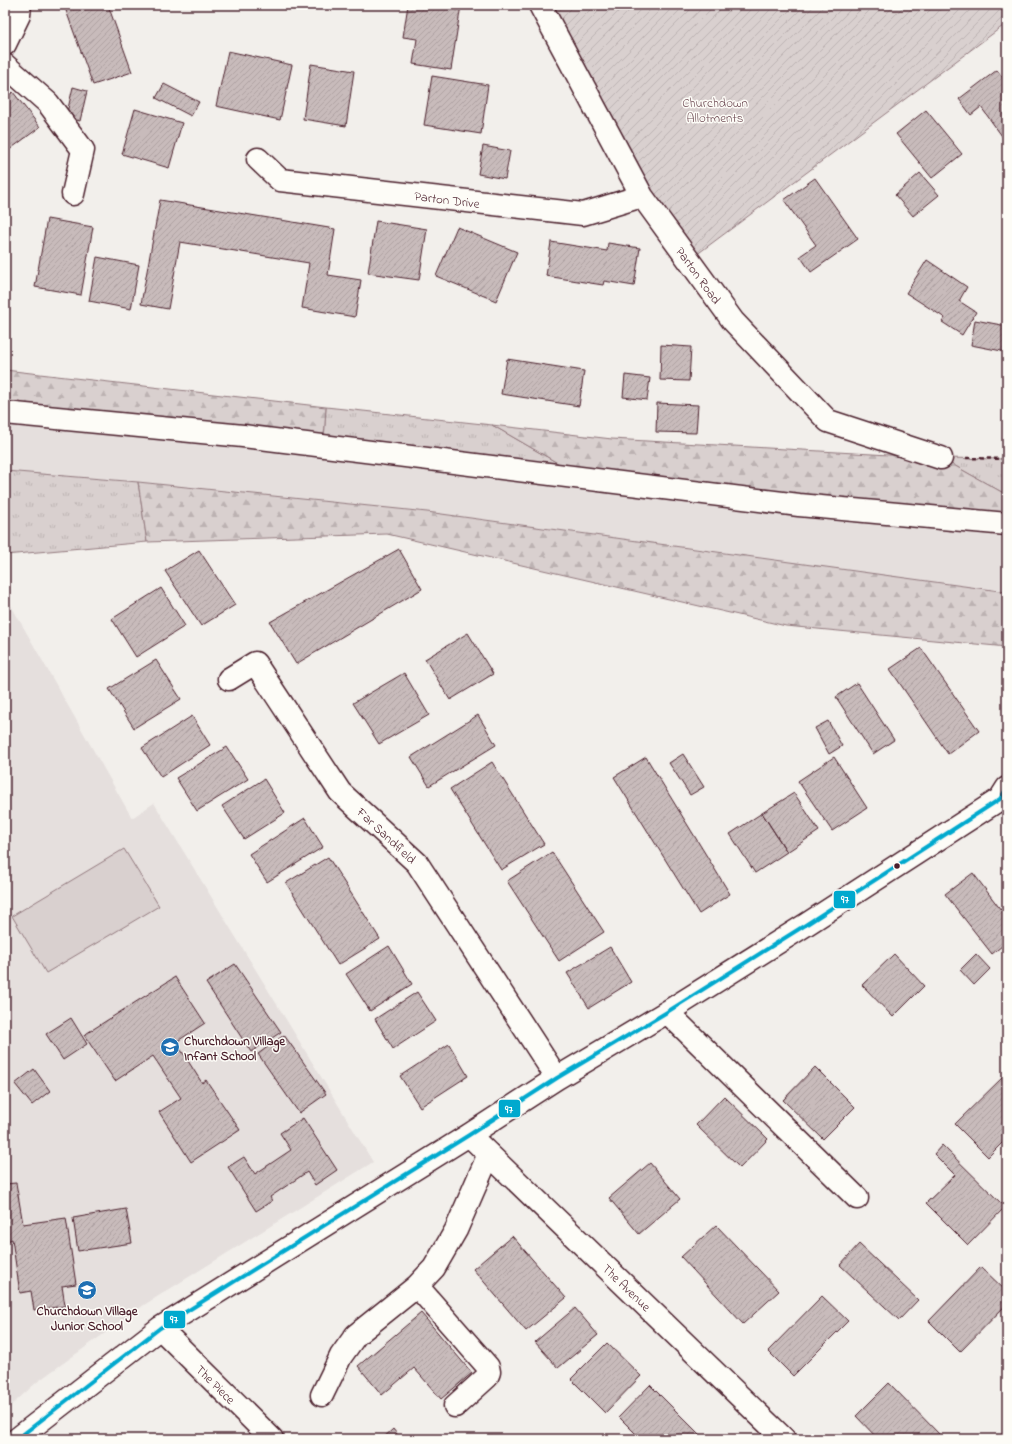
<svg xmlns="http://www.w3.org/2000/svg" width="1012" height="1444" font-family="'Indie Flower',sans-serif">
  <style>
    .built { fill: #e5dfdd }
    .grass { fill: url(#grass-tufts); stroke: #92787d }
    .forest { fill: url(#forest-firs); stroke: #92787d }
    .garden { fill: url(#garden-furrows); stroke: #92787d }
    .pitch { fill: #d9d0cf; stroke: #92787d }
    .building { fill: url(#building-hatch); stroke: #4a1f2b }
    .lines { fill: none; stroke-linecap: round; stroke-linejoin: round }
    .minor-casing { stroke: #4a1f2b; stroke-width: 25 }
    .path { stroke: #4a1f2b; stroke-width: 2.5; stroke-dasharray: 4 3; stroke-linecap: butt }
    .minor { stroke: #fdfcf7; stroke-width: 22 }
    .bus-1-casing { stroke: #fdfcf7; stroke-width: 7 }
    .bus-1 { stroke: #00a9ce; stroke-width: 4 }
    .bus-dot { fill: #4a1f2b; stroke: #fdfcf7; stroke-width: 1.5 }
    .labels { text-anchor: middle; stroke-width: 3; stroke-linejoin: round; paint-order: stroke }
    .park-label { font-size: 13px; fill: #6e4b54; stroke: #fdfcf7 }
    .street-label { font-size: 13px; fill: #4a1f2b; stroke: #fdfcf7 }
    .poi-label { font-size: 13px; font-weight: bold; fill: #4a1f2b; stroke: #fdfcf7; text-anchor: start }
    .line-badge { stroke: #fdfcf7; stroke-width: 1.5 }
    .badge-label { font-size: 11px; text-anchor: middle; font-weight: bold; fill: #fff }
  </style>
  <defs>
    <pattern id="grass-tufts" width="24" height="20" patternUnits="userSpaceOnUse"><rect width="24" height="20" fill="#d9d0cf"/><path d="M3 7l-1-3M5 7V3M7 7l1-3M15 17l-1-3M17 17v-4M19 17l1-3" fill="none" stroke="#bcb2b2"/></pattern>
    <pattern id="forest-firs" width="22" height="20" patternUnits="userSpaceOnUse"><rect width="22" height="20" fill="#d9d0cf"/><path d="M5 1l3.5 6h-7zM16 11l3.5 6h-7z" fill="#bcb2b2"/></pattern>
    <pattern id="garden-furrows" width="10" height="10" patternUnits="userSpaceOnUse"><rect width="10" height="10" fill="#d9d0cf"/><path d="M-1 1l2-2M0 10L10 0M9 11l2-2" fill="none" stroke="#bcb2b2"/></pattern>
    <pattern id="building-hatch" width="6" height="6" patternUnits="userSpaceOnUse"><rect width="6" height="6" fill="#c8bbbb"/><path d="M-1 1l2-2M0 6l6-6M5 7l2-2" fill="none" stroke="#ada0a1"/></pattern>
  </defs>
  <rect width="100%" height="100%" fill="#f2efeb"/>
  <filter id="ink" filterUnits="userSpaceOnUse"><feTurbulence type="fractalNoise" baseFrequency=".025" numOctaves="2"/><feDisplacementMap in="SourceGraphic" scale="8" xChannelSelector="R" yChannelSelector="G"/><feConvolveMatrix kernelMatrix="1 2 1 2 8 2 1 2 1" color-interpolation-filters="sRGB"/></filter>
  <g filter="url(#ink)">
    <path class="built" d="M 5,403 L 324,440 L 1007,514 L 1007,592 L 427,512 L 138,482 L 5,471 Z
      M 5,595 L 132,818 L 154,803 L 373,1162 L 144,1305 L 37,1382 L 5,1411 Z"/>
    <path class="grass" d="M 326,407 L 492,425 L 568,469 L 324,440 Z
      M 941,458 L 1007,459 L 1007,495 Z
      M 5,471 L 138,482 L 147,542 L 5,555 Z"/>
    <path class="forest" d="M 5,370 L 326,407 L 324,440 L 5,403 Z
      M 492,425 L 612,439 L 941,458 L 1007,495 L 1007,514 L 882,506 L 568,469 Z
      M 138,482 L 427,512 L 1007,592 L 1007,647 L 786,626 L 387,534 L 147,542 Z"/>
    <path class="garden" d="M 540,5 L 1007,5 L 1007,23 L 688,261 Z"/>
    <path class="pitch" d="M 124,849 L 159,906 L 46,973 L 12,916 Z"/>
    <path class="building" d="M 64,5 L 108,5 L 132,72 L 93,85 Z
      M 280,5 L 310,5 L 310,8 Z
      M 408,5 L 461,5 L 451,70 L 413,64 L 417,39 L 403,37 Z
      M 228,51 L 292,65 L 280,120 L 216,106 Z
      M 311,64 L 354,71 L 346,126 L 303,119 Z
      M 997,70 L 1007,83 L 1007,143 L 981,107 L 971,115 L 959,99 Z
      M 432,76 L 488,85 L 481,134 L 424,125 Z
      M 164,84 L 199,102 L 191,116 L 156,98 Z
      M 73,87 L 87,91 L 80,121 L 66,117 Z
      M 13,92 L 40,127 L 5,153 L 5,98 Z
      M 135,109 L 182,123 L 169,168 L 122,154 Z
      M 926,110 L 962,154 L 932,178 L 896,134 Z
      M 483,146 L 510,151 L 505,179 L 478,174 Z
      M 920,173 L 939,195 L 913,216 L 895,195 Z
      M 815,178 L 858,239 L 811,272 L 800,256 L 816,245 L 784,200 Z
      M 160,200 L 335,229 L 328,275 L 361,280 L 355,317 L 302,308 L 309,263 L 180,242 L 168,309 L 141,304 Z
      M 47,219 L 93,227 L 81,295 L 35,287 Z
      M 376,221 L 427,229 L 419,280 L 368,273 Z
      M 457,227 L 517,252 L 496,301 L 436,276 Z
      M 551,242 L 607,251 L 608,243 L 640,248 L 634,286 L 604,281 L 603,285 L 546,276 Z
      M 97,257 L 139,265 L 131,309 L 89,301 Z
      M 927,260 L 967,287 L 959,301 L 976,312 L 962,335 L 942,322 L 945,318 L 906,293 Z
      M 975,320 L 1007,326 L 1007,352 L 971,345 Z
      M 661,345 L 691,347 L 689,381 L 660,380 Z
      M 507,359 L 584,371 L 579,406 L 501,394 Z
      M 625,375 L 650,378 L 647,400 L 623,397 Z
      M 657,403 L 698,405 L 696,433 L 656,432 Z
      M 399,549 L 422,589 L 296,664 L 270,622 Z
      M 199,550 L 235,605 L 201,626 L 165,571 Z
      M 161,588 L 185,626 L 136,657 L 112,619 Z
      M 468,633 L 493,674 L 450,700 L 425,659 Z
      M 921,648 L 979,731 L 948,754 L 890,669 Z
      M 156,660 L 181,699 L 134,728 L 109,689 Z
      M 404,673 L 429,715 L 379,744 L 353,703 Z
      M 857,683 L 894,740 L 873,754 L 836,697 Z
      M 478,715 L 496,745 L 429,786 L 411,757 Z
      M 192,716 L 210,745 L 161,777 L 142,748 Z
      M 828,721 L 842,746 L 829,754 L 815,728 Z
      M 227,747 L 248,779 L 197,811 L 176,778 Z
      M 683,754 L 704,787 L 690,795 L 669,763 Z
      M 646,757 L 730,894 L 699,914 L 614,777 Z
      M 834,757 L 867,808 L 832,831 L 798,781 Z
      M 492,762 L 544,844 L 501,870 L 450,789 Z
      M 264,779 L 285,813 L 244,839 L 222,806 Z
      M 794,793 L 819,831 L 787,852 L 762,813 Z
      M 762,813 L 787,852 L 755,873 L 730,834 Z
      M 305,818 L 323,847 L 267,882 L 249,854 Z
      M 552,852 L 604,932 L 559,961 L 507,881 Z
      M 328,857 L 380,939 L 338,965 L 286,883 Z
      M 973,873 L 1001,910 L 1007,905 L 1007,942 L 992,954 L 945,894 Z
      M 389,946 L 412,984 L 370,1011 L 346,974 Z
      M 610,947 L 631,982 L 589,1008 L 567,973 Z
      M 894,954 L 924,986 L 893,1017 L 862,985 Z
      M 976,954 L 990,969 L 974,985 L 960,970 Z
      M 235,964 L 281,1032 L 251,1052 L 206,983 Z
      M 175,977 L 205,1023 L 176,1042 L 202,1083 L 206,1080 L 240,1130 L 191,1162 L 159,1112 L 181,1098 L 153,1056 L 115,1081 L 84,1035 Z
      M 417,992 L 436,1021 L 393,1049 L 375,1019 Z
      M 71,1018 L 87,1044 L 63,1060 L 46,1034 Z
      M 284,1035 L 326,1094 L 299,1113 L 258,1054 Z
      M 449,1044 L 468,1076 L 420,1107 L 400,1076 Z
      M 815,1067 L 855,1107 L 823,1139 L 783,1100 Z
      M 34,1069 L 50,1091 L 32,1105 L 15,1084 Z
      M 1007,1073 L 1007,1138 L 988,1157 L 955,1124 Z
      M 724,1096 L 768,1139 L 740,1168 L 696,1125 Z
      M 303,1118 L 337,1170 L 315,1185 L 307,1172 L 270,1197 L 272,1201 L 256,1211 L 228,1167 L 244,1157 L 255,1174 L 291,1150 L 280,1133 Z
      M 942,1145 L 1005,1207 L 968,1245 L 926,1203 L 955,1175 L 934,1154 Z
      M 650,1163 L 680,1199 L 639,1234 L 609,1198 Z
      M 16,1183 L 23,1224 L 66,1218 L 76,1284 L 62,1286 L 65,1306 L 34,1310 L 31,1291 L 20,1293 L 12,1239 L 5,1242 L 5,1184 Z
      M 126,1209 L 132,1243 L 78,1251 L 73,1218 Z
      M 716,1225 L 779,1291 L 743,1324 L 681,1257 Z
      M 512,1236 L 566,1298 L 526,1331 L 473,1269 Z
      M 859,1244 L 918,1300 L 899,1320 L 840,1265 Z
      M 981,1267 L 1007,1292 L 1007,1304 L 960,1352 L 929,1321 Z
      M 822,1296 L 848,1321 L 793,1376 L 768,1351 Z
      M 575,1308 L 598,1335 L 558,1368 L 535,1342 Z
      M 421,1313 L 472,1373 L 441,1399 L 414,1368 L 382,1395 L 358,1366 Z
      M 607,1343 L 641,1376 L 605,1413 L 571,1379 Z
      M 889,1383 L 944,1439 L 878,1439 L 856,1416 Z
      M 650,1385 L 704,1439 L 641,1439 L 619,1417 Z
      M 393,1429 L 401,1439 L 382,1439 Z"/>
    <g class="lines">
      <defs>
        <path id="minor" d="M 540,5 L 642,196 L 733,321 L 828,421 L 941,458
          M 5,44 L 19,15 L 20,5
          M 5,65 L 48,103 L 83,150 L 73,194
          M 258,159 L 280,180 L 583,214 L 642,196
          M 5,413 L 243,436 L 799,505 L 1007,524
          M 229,679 L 255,663 L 340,792 L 417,863 L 557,1078
          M 667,1012 L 857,1198
          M 469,1135 L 784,1439
          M 417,1286 L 488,1367 L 489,1372 L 487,1377 L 455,1406
          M 160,1328 L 272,1439
          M 322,1395 L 341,1356 L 356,1335 L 417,1286 L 434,1268 L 456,1230 L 489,1154
          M 17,1439 L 160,1328 L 469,1135 L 557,1078 L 667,1012 L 807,924 L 1000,799 L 1007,788"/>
      </defs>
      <use href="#minor" class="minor-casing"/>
      <path class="path" d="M 966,458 L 1007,459"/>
      <use href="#minor" class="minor"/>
      <defs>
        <path id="bus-1" d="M 17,1439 L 160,1328 L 469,1135 L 557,1078 L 667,1012 L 807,924 L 1000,799 L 1007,788"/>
      </defs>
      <use href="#bus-1" class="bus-1-casing"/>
      <use href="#bus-1" class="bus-1"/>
    </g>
  </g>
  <defs>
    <symbol id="school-disc" viewBox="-11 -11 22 22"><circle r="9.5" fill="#1f6fb2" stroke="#fdfcf7"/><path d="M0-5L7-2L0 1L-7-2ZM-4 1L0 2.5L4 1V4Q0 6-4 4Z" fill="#fff"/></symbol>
  </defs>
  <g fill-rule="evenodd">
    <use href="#school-disc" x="159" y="1036" width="22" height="22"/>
    <use href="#school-disc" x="76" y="1279" width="22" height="22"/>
  </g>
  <circle class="bus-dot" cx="897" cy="866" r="3.5"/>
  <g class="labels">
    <g class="park-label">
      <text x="715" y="107">Churchdown<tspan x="715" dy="15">Allotments</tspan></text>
    </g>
    <g class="street-label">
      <text transform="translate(447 199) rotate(7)" y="5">Parton Drive</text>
      <text transform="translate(699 275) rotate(54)" y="5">Parton Road</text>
      <text transform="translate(387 835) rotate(43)" y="5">Far Sandfield</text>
      <text transform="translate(627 1287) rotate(44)" y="5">The Avenue</text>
      <text transform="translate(216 1384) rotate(45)" y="5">The Piece</text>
    </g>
    <g class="poi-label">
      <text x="184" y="1045">Churchdown Village<tspan x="184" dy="15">Infant School</tspan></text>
      <text x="87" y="1315" text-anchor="middle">Churchdown Village<tspan x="87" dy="15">Junior School</tspan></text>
    </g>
  </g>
  <g class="line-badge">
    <rect x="833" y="890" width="23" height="19" rx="4" fill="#00a9ce"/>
    <rect x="498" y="1099" width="23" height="19" rx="4" fill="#00a9ce"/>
    <rect x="163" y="1310" width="23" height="19" rx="4" fill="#00a9ce"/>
  </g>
  <g class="badge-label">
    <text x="845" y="903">97</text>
    <text x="509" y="1113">97</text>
    <text x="174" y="1323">97</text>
  </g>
  <rect width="1012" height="1444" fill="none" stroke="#fdfcf7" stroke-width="20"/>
  <rect x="10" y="10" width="992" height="1424" fill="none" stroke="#4a1f2b" stroke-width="1.5" filter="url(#ink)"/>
</svg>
